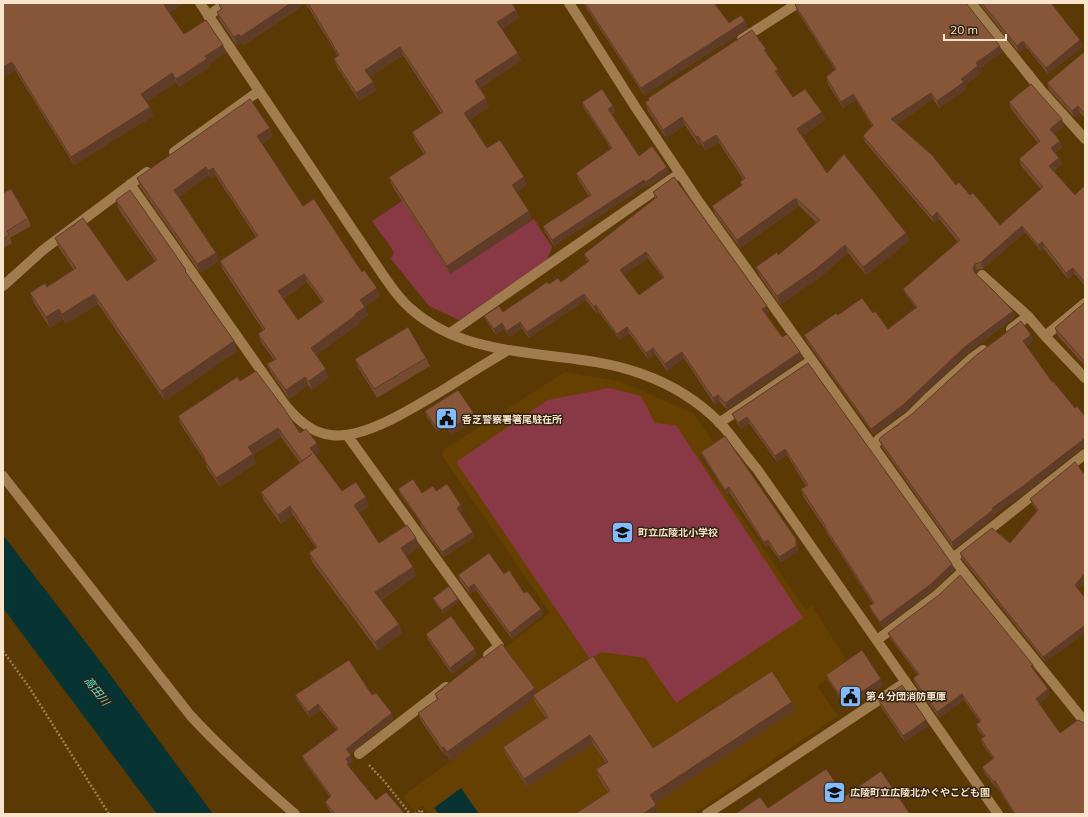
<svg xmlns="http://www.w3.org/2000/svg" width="1088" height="817" font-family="Mulish,'Noto Sans JP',sans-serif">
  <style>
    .built { fill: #664000 }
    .green { fill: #893846 }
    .water { fill: #073432 }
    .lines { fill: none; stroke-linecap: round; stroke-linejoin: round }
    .path { stroke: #9b7f56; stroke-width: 2.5; stroke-dasharray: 2 2; stroke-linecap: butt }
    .minor { stroke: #a17c4e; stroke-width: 10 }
    .wall { fill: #744a31; fill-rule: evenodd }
    .shaded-wall { fill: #5e3c28 }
    .building { fill: #875639; stroke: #5e3c28; fill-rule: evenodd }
    .labels { text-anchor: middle; stroke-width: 3; stroke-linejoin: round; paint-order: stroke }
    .poi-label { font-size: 10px; font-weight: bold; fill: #f8e3cb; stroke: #332411; text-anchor: start }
    .water-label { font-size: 11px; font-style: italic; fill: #5ae1dc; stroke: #332411 }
  </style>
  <rect width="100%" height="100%" fill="#5a3904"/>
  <path class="built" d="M 565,372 L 622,382 L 694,414 L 715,445 L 699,456 L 806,610 L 812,606 L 849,664 L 817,686 L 838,716 L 693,814 L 429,814 L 422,806 L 414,812 L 403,796 L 466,750 L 432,702 L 550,613 L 443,457 L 443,450 Z"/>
  <path class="green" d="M 402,201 L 450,274 L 534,219 L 552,247 L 547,260 L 459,320 L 429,306 L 391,259 L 394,252 L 372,221 Z
    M 609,388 L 641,396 L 655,423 L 676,425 L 803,618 L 676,703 L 645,658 L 601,652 L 590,659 L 456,462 L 548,400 Z"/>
  <path class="water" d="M 3,535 L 100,661 L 213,814 L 157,814 L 3,608 Z
    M 461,788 L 479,814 L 439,814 L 434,808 Z"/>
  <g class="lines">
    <path class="path" d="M 3,651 L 29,687 L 109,814
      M 369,765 L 385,782 L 410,814
      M 415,814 L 421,810 L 424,814"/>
    <path class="minor" d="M 200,3 L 383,275 C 391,286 399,299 410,308 C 474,366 567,346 642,374 C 670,384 698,401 719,422 C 733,437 744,454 757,469 L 998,814
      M 569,3 L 636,108 L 699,202 L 953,558 L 975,586 L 1085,722
      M 971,3 L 1040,89 L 1085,139
      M 208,16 L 226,3
      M 742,39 L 798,3
      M 174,152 L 259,91
      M 130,184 L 286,406 C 298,420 312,433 331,435 C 366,440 419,404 448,387 C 468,374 488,362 508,350
      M 982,275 L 1028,316 L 1045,336
      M 3,286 L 43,250 L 147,172
      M 1085,303 L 1045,336 L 1085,378
      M 1011,329 L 1028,316
      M 450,333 L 680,173
      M 719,423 L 812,360
      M 347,435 L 499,646 L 488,655
      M 874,446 L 879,439 L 910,416 L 929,397 L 972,358 L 983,350
      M 3,476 L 190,715 C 223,751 258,782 295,814
      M 953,558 L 1085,454
      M 877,640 L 937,595 L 963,571
      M 359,754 L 446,687
      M 707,814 L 906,682"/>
  </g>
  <path class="wall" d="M 3,3 L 184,3 L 169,13 L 184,34 L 223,45 L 226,53 L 209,64 L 210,67 L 179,87 L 176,82 L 146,102 L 150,107 L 153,116 L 74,165 L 15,70 L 3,78 Z
    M 222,3 L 398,3 L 399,4 L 516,10 L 519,18 L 502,29 L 518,53 L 521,61 L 480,88 L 486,98 L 489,107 L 469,120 L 487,148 L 527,185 L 516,192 L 529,211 L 532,220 L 450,274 L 392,186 L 389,177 L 424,154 L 415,140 L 412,132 L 441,113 L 403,55 L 370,77 L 373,82 L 376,90 L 359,101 L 337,67 L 334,59 L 338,56 L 308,7 L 307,8 L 305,4 L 244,45 L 242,42 L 237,46 L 220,21 L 217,12 L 221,10 L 219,5 Z
    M 583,3 L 714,3 L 729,23 L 745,21 L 748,28 L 644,95 Z
    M 979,3 L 1051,3 L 1080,40 L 1083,46 L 1048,74 L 1026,47 L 1019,53 Z
    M 795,5 L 1002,52 L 979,69 L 981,73 L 965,85 L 966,89 L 939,108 L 933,99 L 897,124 L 956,185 L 970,195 L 1000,225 L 1041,189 L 1021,166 L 1019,159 L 1038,143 L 1011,109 L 1009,102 L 1064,126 L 1054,134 L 1060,141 L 1062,147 L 1055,153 L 1059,158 L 1062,164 L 1054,171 L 1075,195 L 1085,185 L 1085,286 L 1075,274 L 1068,279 L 1044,249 L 1041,251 L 1025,232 L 983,269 L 977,270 L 976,274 L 1013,311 L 1015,317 L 968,353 L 906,411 L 874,435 L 807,342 L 804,335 L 838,315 L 873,313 L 888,329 L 916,308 L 906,295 L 903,289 L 958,242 L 939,219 L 934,223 L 865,142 L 863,136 L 872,126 L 856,100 L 843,108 L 828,84 L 826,77 L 835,70 L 797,11 Z
    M 1085,51 L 1085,118 L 1080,113 L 1074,117 L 1049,90 L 1047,83 Z
    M 769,57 L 781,77 L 780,78 L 793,97 L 822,112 L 825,120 L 802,136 L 827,173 L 906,233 L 909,241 L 866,275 L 848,253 L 819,278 L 780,305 L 759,275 L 756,267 L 778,255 L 817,223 L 799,206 L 740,248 L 715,214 L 712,206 L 741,186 L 740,182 L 743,179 L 719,143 L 706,151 L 701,144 L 699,146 L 685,125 L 666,138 L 648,111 L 645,102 L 649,100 L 648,98 Z
    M 582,102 L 613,106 L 615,111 L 612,114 L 639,156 L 669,173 L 648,187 L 647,185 L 554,246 L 545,232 L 543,226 L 589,196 L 578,179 L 576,173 L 611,149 L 584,108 Z
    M 273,136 L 262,144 L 303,206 L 362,272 L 380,296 L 365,307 L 368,315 L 359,322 L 359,324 L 316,355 L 329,377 L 312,390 L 308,385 L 289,399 L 271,373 L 267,364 L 274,360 L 261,342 L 258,334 L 263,330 L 223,270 L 220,261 L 256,237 L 216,176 L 212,179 L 209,175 L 179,197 L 216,253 L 219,261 L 200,273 L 140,187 L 137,178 ZM 307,282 L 322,302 L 298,320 L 283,299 Z
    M 653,192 L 769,312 L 766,314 L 782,337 L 800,352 L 803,358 L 727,410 L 720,402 L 715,405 L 684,358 L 667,371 L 655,354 L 648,359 L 629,333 L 620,340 L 598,311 L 596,313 L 586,300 L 529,338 L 522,328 L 510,337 L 504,329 L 496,335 L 487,322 L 484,316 L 503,312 L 549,284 L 561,282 L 588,262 L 586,260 L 584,254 L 655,198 ZM 648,258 L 663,278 L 639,295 L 624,275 Z
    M 3,193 L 28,218 L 31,226 L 10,238 L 12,243 L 3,248 Z
    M 116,200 L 188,275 L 234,341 L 237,351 L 165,401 L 98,304 L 66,324 L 63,319 L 50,328 L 34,303 L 30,293 L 47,287 L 74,270 L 59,248 L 55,238 L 127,281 L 155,261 L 119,210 Z
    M 1085,302 L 1085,366 L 1057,335 L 1055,328 Z
    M 1033,341 L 1027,346 L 1052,382 L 1075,408 L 1084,415 L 1085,413 L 1085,446 L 1024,494 L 995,514 L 995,516 L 954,549 L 882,447 L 879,440 Z
    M 426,358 L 430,366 L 377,398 L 358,367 L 355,359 Z
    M 808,363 L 952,564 L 954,570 L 933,590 L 883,628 L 872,612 L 869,606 L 873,604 L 827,533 L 825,529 L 803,496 L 801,489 L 806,486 L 787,455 L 777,462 L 749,423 L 741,429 L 735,420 L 732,414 Z
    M 240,381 L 300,433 L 320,452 L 315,456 L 342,491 L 369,506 L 359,513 L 379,543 L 420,547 L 406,556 L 413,567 L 416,576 L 381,600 L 399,624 L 402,633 L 378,651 L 312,562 L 309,553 L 316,548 L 293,515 L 281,524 L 264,501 L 261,492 L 300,463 L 281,437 L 253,455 L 256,463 L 220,487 L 207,468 L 205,461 L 181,425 L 178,416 Z
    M 425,411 L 476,419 L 451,435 L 446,426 L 437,432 L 427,417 Z
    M 701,452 L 798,545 L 798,551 L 781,562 L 769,545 L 766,547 L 730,493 L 727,495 L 703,457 Z
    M 1085,475 L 1085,581 L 1078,589 L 1085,598 L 1085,633 L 1045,662 L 962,559 L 960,553 L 1010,543 L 1037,511 L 1032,504 L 1030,499 Z
    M 398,489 L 422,493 L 436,491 L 463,510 L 460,512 L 473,532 L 474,537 L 444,557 L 421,527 L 420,522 L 400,494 Z
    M 504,574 L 524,593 L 541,609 L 543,615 L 512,639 L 476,590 L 470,594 L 460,581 L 458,575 Z
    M 433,598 L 459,602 L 443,613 L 434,601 Z
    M 888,633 L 1033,665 L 1035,670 L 1034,671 L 1048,689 L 1050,695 L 1039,704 L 1085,814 L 1014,814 L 997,787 L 996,788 L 984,772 L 982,767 L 993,759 L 983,745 L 981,739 L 984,737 L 978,730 L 976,724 L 980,722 L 964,700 L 939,718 L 915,684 L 913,678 L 918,675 L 890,638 Z
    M 426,634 L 477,655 L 452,674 L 428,640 Z
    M 483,658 L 535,688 L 536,693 L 653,748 L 792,702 L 795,710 L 655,803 L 659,814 L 575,814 L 608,792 L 599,778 L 596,769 L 606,763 L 593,744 L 527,787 L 506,755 L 503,747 L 546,719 L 536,704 L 534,699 L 450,761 L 447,755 L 445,756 L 421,721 L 418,713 L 437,700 L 435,694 Z
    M 826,675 L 883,685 L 847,709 L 828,680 Z
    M 295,695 L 372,695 L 394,719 L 350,754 L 353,761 L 349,764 L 351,769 L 376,800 L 405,814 L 332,814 L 327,807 L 325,802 L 330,797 L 304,761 L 302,756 L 337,730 L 320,710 L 310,718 L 297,700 Z
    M 879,701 L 928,726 L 905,742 L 881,707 Z"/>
  <path class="shaded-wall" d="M 168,3 L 184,3 L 167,14 L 164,5 Z
    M 291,3 L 304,3 L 305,4 L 244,45 L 240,37 Z
    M 305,3 L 306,3 L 308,7 L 307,8 Z
    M 516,10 L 519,18 L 500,31 L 497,22 Z
    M 745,21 L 748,28 L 644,95 L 641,88 Z
    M 239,34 L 242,42 L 237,46 L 234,37 Z
    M 1080,40 L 1083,46 L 1048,74 L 1046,68 Z
    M 1023,41 L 1026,47 L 1019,53 L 1017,46 Z
    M 223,45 L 226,53 L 209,64 L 210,67 L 179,87 L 176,79 L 205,56 Z
    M 1000,46 L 1002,52 L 979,69 L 981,73 L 965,85 L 966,89 L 939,108 L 937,101 L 961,79 L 976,63 Z
    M 400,47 L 403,55 L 368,78 L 365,70 Z
    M 766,49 L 769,57 L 764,50 Z
    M 518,53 L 521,61 L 478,90 L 475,81 Z
    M 12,62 L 15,70 L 3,78 L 3,67 Z
    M 778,69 L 781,77 L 778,79 L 775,71 Z
    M 172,73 L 176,82 L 145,103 L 141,94 Z
    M 373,82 L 376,90 L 359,101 L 356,93 Z
    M 931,93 L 933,99 L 894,126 L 891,119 Z
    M 853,94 L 856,100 L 843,108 L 841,102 Z
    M 486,98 L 489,107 L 467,121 L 464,113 Z
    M 613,106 L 615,111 L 610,114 L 608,109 Z
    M 1078,106 L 1080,113 L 1074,117 L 1072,111 Z
    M 150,107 L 153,116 L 74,165 L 71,157 Z
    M 822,112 L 825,120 L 800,137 L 797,129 Z
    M 682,117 L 685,125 L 666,138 L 663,130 Z
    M 1062,119 L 1064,126 L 1052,135 L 1050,129 Z
    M 270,128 L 273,136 L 260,145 L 257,136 Z
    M 716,135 L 719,143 L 706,151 L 703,143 Z
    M 698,136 L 701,144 L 699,146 L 696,137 Z
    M 1060,141 L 1062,147 L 1053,154 L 1051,148 Z
    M 1059,158 L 1062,164 L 1052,172 L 1049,166 Z
    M 206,167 L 209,175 L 177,198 L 174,190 Z
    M 667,167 L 669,173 L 648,187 L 646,182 Z
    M 213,168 L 216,176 L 212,179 L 208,171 Z
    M 524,177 L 527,185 L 515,194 L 512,185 Z
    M 644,180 L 647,185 L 554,246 L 552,240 Z
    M 796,198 L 799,206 L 740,248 L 737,240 Z
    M 529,211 L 532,220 L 450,274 L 447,266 Z
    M 937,212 L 939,219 L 934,223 L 932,217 Z
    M 1022,226 L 1025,232 L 983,269 L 981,262 Z
    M 906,233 L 909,241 L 866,275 L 863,267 Z
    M 1042,242 L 1044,249 L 1041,251 L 1038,245 Z
    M 845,245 L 848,253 L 819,278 L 780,305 L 777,296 Z
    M 646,252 L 648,258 L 623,276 L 620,270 Z
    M 216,253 L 219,261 L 200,273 L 197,264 Z
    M 975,264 L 977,270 L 976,274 L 973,268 Z
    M 1073,268 L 1075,274 L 1068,279 L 1066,273 Z
    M 304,274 L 307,282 L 281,300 L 278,291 Z
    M 377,288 L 380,296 L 363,308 L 360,300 Z
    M 94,294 L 98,304 L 66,324 L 62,314 Z
    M 584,294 L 586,300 L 529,338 L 527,332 Z
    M 596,305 L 598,311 L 596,313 L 594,307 Z
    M 767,306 L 769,312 L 765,315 L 762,309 Z
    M 365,307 L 368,315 L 359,322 L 359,324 L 314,357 L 311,348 Z
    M 59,309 L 63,319 L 50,328 L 46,317 Z
    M 1013,311 L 1015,317 L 968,353 L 906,411 L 874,435 L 871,429 L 966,346 Z
    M 520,322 L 522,328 L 510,337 L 507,331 Z
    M 502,323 L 504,329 L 496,335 L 494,329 Z
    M 627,327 L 629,333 L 620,340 L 617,334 Z
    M 1031,335 L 1033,341 L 1025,348 L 1023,341 Z
    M 234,341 L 237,351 L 165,401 L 161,391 Z
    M 653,348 L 655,354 L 648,359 L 646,353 Z
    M 682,352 L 684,358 L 667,371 L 665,364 Z
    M 800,352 L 803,358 L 727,410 L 725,403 Z
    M 326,369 L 329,377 L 312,390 L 309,381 Z
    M 305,377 L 308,385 L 289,399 L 286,390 Z
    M 718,395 L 720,402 L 715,405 L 713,398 Z
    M 474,413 L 476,419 L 451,435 L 449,430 Z
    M 747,417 L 749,423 L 741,429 L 738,423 Z
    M 443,421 L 446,426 L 437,432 L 435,426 Z
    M 278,428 L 281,437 L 253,455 L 256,463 L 220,487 L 216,478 L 248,447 Z
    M 1085,438 L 1085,446 L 1024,494 L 995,514 L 995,516 L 954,549 L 952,542 L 992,508 Z
    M 317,443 L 320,452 L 313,457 L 310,448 Z
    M 785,449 L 787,455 L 777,462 L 775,456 Z
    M 729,487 L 730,493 L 727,495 L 725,490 Z
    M 366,497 L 369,506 L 357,514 L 354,505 Z
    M 461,505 L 463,510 L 459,513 L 457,508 Z
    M 290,506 L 293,515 L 281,524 L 278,515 Z
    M 473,532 L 474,537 L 444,557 L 442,552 Z
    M 416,538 L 420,547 L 404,557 L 401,548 Z
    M 796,539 L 798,545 L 798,551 L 781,562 L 779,557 Z
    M 768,540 L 769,545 L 766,547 L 764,542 Z
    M 952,564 L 954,570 L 933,590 L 883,628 L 880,622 Z
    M 413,567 L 416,576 L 378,601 L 375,592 Z
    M 1085,573 L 1085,581 L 1077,590 L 1075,585 Z
    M 474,584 L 476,590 L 470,594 L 468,588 Z
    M 458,599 L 459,602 L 443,613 L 442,610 Z
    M 541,609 L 543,615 L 512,639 L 510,633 Z
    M 399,624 L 402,633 L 378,651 L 375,642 Z
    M 1084,626 L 1085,633 L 1045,662 L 1043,657 Z
    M 475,649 L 477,655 L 452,674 L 450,668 Z
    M 1033,665 L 1035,670 L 1033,672 L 1031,666 Z
    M 881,679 L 883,685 L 847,709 L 845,703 Z
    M 535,688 L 538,696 L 533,695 L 534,699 L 450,761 L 447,752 Z
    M 1048,689 L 1050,695 L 1038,705 L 1036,699 Z
    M 962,694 L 964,700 L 939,718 L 937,712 Z
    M 792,702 L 795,710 L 653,804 L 650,795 Z
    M 318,704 L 320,710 L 310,718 L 308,712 Z
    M 392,713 L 394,719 L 348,755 L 346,749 Z
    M 926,720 L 928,726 L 905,742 L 903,736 Z
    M 590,735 L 593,744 L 527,787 L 524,779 Z
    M 444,747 L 447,755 L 445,756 L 442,748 Z
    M 351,755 L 353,761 L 349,764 L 351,769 L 349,770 L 346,759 Z
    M 995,781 L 997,787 L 996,788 L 994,782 Z
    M 656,805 L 659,814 L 643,814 Z"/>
  <path class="building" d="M 3,3 L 168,3 L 164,5 L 184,34 L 206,20 L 223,45 L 205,56 L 207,59 L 176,79 L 172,73 L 141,94 L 150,107 L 71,157 L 12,62 L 3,67 Z
    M 222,3 L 291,3 L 240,37 L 239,34 L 234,37 L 217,12 L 222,9 L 219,5 Z
    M 308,3 L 398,3 L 399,4 L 401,3 L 512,3 L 516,10 L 497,22 L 518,53 L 475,81 L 486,98 L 464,113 L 487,148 L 500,140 L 524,177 L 512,185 L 529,211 L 447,266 L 389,177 L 426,153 L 412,132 L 443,112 L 400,47 L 365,70 L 373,82 L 356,93 L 334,59 L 339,55 Z
    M 585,3 L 714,3 L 729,23 L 741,15 L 745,21 L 641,88 Z
    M 798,3 L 966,3 L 1000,46 L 976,63 L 978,66 L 961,79 L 964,82 L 937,101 L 931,93 L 891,119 L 932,155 L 956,185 L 959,182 L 970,195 L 973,193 L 1000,225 L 1043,187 L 1019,159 L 1040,141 L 1009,102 L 1031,84 L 1062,119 L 1050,129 L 1060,141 L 1051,148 L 1059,158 L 1049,166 L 1075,195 L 1085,185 L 1085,283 L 1073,268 L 1066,273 L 1042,242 L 1038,245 L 1022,226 L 981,262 L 975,264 L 973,268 L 975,273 L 993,290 L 1013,311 L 966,346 L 903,405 L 871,429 L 804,335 L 836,313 L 838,315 L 862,298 L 873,313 L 875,311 L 888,329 L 917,307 L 903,289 L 960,240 L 937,212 L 932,217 L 863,136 L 873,125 L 853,94 L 841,102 L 826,77 L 836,69 L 795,5 Z
    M 982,3 L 1051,3 L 1080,40 L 1046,68 L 1023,41 L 1017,46 Z
    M 752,30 L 766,49 L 764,50 L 778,69 L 775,71 L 793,97 L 805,89 L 822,112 L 797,129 L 827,173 L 844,154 L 906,233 L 863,267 L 845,245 L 816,269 L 777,296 L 756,267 L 777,252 L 778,255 L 820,220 L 796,198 L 737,240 L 712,206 L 742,185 L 740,182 L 745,178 L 716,135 L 703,143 L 698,136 L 696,137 L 682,117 L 663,130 L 645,102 L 649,100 L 648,98 Z
    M 1085,51 L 1085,114 L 1078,106 L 1072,111 L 1047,83 Z
    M 602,89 L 613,106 L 608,109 L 639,156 L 652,146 L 667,167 L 646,182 L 644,180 L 552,240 L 543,226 L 591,195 L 576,173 L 612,148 L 582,102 Z
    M 250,99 L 270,128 L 257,136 L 303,206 L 314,199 L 362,272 L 364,270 L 377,288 L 360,300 L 365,307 L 355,314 L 356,315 L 311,348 L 326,369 L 309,381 L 305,377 L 286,390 L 267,364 L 276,359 L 258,334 L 265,329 L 220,261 L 258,236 L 213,168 L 208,171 L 206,167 L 174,190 L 216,253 L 197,264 L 137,178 ZM 304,274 L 324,301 L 298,320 L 278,291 Z
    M 674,177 L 767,306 L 762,309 L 782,337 L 787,334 L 800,352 L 725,403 L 718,395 L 713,398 L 682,352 L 665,364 L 653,348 L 646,353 L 627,327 L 617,334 L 596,305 L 594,307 L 584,294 L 527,332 L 520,322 L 507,331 L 502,323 L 494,329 L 484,316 L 499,306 L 503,312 L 547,282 L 549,284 L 558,278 L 561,282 L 589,261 L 584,254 L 657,197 L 653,192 ZM 646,252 L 664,277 L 639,295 L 620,270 Z
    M 11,189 L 28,218 L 7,231 L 9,235 L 3,239 L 3,193 Z
    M 130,190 L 186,270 L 185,271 L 234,341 L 161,391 L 94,294 L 62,314 L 59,309 L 46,317 L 30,293 L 45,283 L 47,287 L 76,268 L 55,238 L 83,218 L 127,281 L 157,260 L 116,200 Z
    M 1085,302 L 1085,362 L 1055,328 Z
    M 1021,321 L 1031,335 L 1023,341 L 1052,382 L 1053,381 L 1075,408 L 1077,406 L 1084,415 L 1085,413 L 1085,438 L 1022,487 L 992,508 L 993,510 L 952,542 L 879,440 L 881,437 L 912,414 L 974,357 Z
    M 408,327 L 426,358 L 374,389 L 355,359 Z
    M 808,363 L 952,564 L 931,584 L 880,622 L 869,606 L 874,603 L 825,527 L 826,527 L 801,489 L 808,485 L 785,449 L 775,456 L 747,417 L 738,423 L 732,414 Z
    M 256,371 L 283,407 L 300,433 L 306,429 L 317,443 L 310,448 L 342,491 L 356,482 L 366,497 L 354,505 L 379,543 L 407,525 L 416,538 L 401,548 L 413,567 L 375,592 L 399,624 L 375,642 L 309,553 L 317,547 L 290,506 L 278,515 L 261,492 L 312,454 L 302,461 L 278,428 L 248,447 L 253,454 L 216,478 L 204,459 L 205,458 L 178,416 L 237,377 L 240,381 Z
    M 458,390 L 474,413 L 449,430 L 443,421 L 435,426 L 425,411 Z
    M 725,436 L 796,539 L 796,546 L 779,557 L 768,540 L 764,542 L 729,487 L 725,490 L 701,452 Z
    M 1075,462 L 1085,475 L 1085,573 L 1075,585 L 1085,598 L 1085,627 L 1084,626 L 1043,657 L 960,553 L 992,528 L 1010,543 L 1038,510 L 1030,499 Z
    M 413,479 L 422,493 L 433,486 L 436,491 L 447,484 L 461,505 L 457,508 L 473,532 L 442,552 L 420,522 L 421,522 L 398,489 Z
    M 489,553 L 504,574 L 509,570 L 524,593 L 527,591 L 541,609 L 510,633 L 474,584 L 468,588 L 458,575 Z
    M 960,575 L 1033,665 L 1031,666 L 1048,689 L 1036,699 L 1060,733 L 1078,720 L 1084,723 L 1085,722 L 1085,814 L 1015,814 L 995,781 L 994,782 L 982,767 L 994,758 L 981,739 L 985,736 L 976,724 L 981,721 L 962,694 L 937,712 L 913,678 L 919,674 L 888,633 L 939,595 Z
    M 449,586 L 458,599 L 442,610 L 433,598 Z
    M 451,616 L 475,649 L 450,668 L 426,634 Z
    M 502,644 L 535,688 L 447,752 L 444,747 L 442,748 L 418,713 L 438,699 L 435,694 L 482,657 L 483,658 Z
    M 862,650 L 881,679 L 845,703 L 826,675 Z
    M 593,656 L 653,748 L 772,671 L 792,702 L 650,795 L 656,805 L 643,814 L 575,814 L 610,791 L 596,769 L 608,762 L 590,735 L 524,779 L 503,747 L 548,717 L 533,695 Z
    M 349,660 L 372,695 L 376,693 L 392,713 L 346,749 L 351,755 L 346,759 L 349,763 L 347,764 L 376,800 L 386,792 L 405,814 L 335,814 L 325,802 L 331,796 L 302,756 L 338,729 L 318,704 L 308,712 L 295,695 Z
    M 902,685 L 926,720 L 903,736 L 879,701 Z
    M 826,769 L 845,796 L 881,771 L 910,814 L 735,814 L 760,797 L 768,808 Z"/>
  <defs>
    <symbol id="civic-square" viewBox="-11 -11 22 22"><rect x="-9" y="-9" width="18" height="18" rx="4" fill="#83bcfb" stroke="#332411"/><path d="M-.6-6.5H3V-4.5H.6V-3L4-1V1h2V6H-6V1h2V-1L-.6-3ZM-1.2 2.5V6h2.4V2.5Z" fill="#111"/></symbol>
    <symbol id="school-square" viewBox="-11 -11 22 22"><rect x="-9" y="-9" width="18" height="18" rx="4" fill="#83bcfb" stroke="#332411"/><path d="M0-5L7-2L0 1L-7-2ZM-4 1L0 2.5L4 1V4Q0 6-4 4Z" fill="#111"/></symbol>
  </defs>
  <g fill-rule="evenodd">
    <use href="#civic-square" x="434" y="406" width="25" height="25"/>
    <use href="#school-square" x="610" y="520" width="25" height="25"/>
    <use href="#civic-square" x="838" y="684" width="25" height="25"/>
    <use href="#school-square" x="822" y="780" width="25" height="25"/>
  </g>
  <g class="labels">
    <g class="poi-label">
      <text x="462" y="423">香芝警察署箸尾駐在所</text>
      <text x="638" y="536">町立広陵北小学校</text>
      <text x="866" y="700">第４分団消防車庫</text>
      <text x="850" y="796">広陵町立広陵北かぐやこども園</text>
    </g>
    <g class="water-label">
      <text transform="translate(97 691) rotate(52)" y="4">高田川</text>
    </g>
  </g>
  <rect width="1088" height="817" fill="none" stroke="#f8e3cb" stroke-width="8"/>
  <path d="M944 34v6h62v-6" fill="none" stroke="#f8e3cb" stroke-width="2"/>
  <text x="950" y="34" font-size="12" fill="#f8e3cb" stroke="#332411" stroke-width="3" paint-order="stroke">20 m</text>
</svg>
